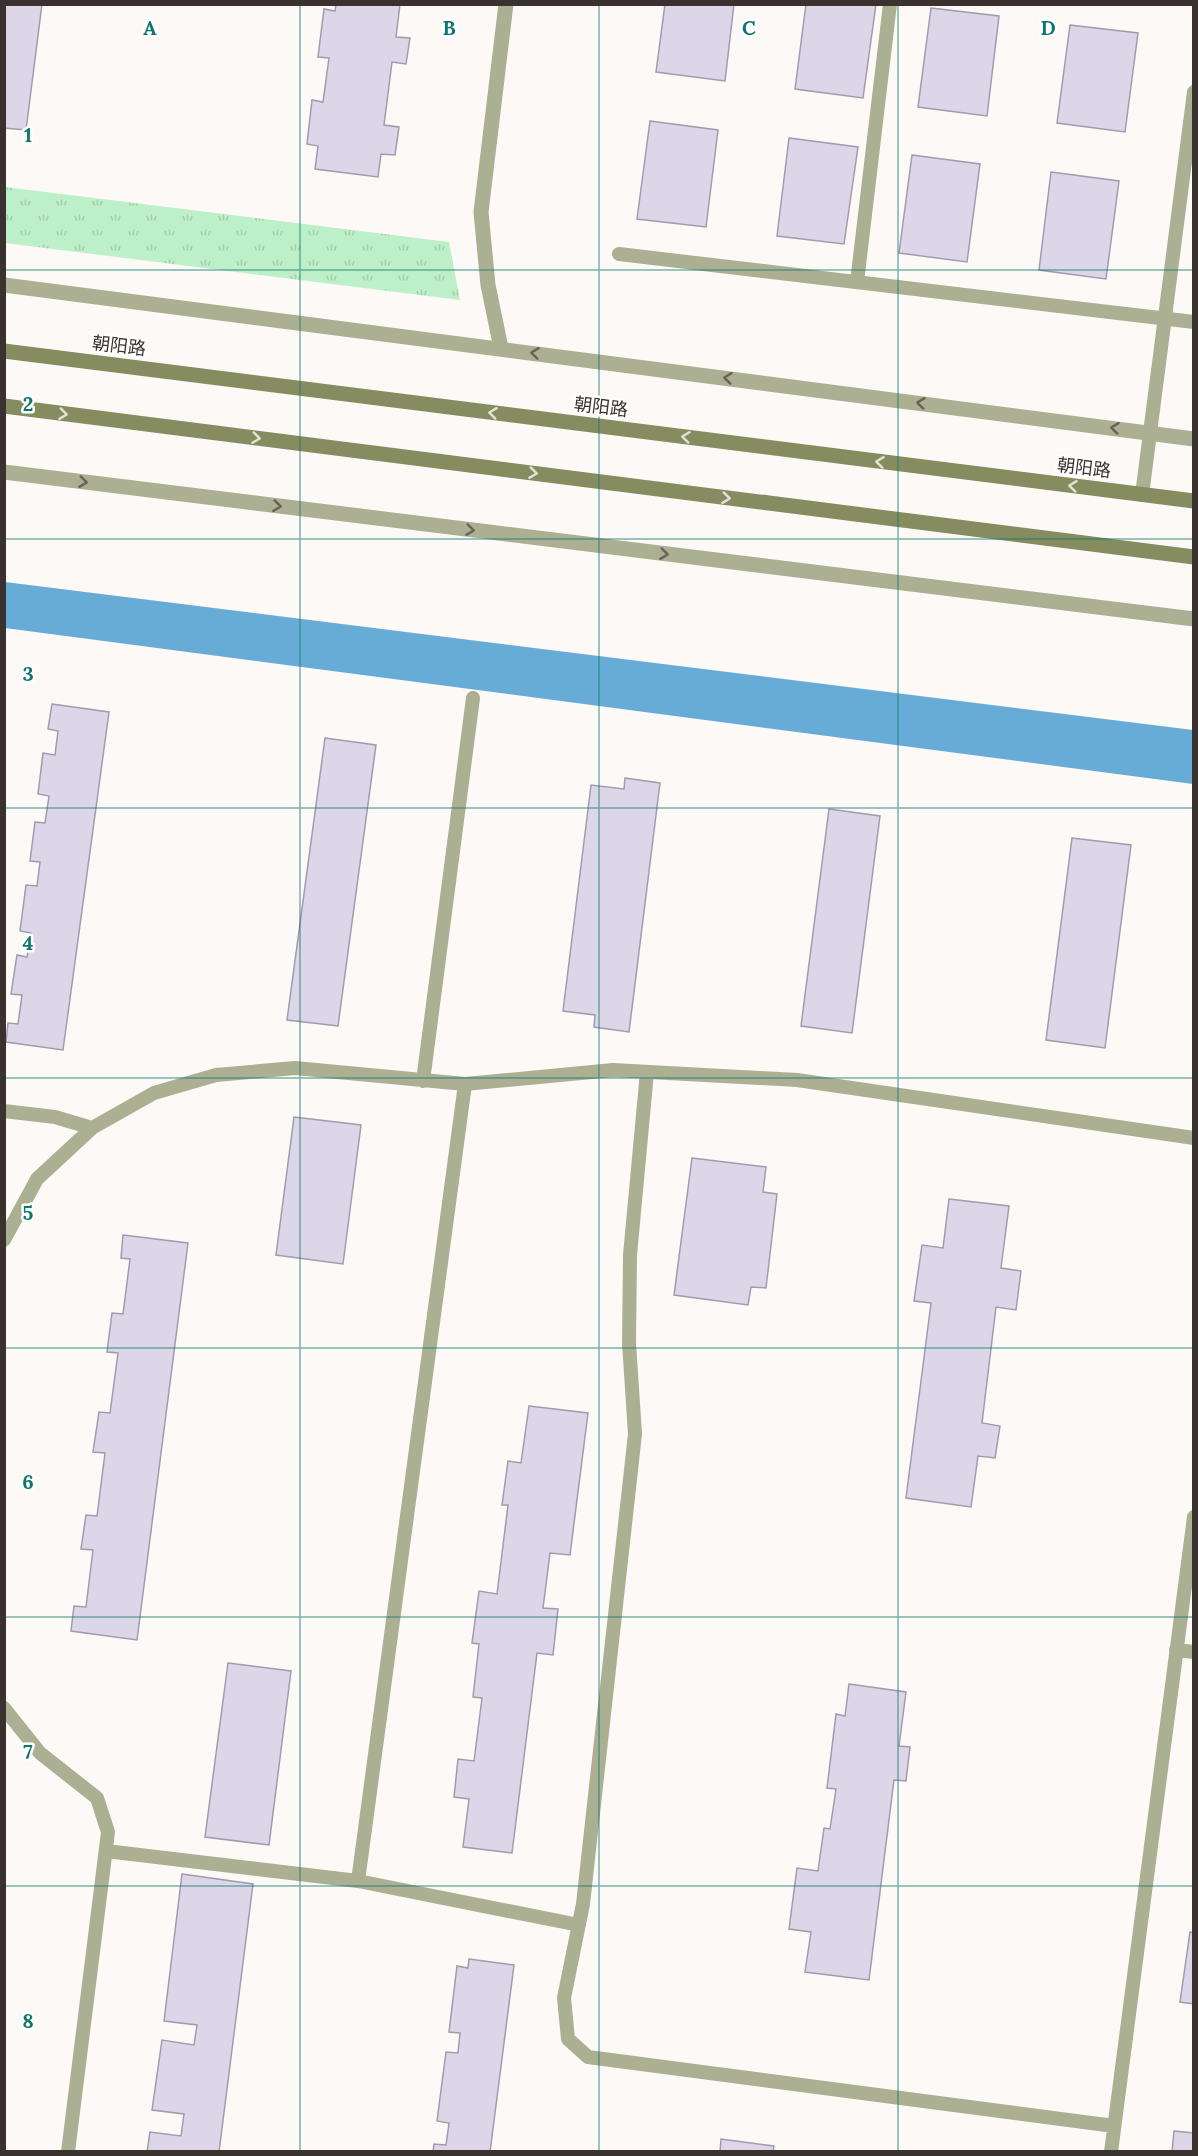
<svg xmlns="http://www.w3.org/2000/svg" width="1198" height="2156" font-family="Lora,'Noto Sans SC',serif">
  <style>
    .grass { fill: url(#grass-tufts) }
    .water { fill: #67acd7 }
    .building { fill: #ddd6e9; stroke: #a29bad; stroke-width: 1.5 }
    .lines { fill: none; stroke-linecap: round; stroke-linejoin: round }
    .lane { stroke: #abb092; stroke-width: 14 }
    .street { stroke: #abb092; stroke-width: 15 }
    .secondary { stroke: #858c5f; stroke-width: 15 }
    .oneway { stroke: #676457 }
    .oneway2 { stroke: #e0e2d7 }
    .grid { fill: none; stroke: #0f766e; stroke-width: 1.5; stroke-opacity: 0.55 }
    .labels { text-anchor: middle; stroke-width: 5; stroke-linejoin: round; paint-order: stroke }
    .street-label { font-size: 18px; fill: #3a322f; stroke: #fff }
    .grid-label { font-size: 20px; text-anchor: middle; font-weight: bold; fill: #0f766e; stroke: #fff; stroke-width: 5; stroke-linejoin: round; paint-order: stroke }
  </style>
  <defs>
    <pattern id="grass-tufts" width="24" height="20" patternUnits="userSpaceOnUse" patternTransform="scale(1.5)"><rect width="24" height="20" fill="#bdf0c8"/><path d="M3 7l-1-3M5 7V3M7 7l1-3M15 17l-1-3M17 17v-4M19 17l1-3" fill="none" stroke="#a3ceac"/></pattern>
  </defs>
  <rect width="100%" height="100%" fill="#fdf9f7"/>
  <path class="grass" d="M 5,187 L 449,242 L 460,300 L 5,243 Z"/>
  <path class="water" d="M 5,582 L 1193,730 L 1193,784 L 5,628 Z"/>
  <path class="building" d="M 4,4 L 42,4 L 26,130 L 4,128 Z
    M 336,4 L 400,4 L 396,37 L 410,38 L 406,64 L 392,62 L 384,125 L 399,127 L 395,155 L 381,154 L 378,177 L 315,169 L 318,146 L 307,144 L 312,100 L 323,102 L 329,58 L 318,57 L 324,9 L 335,11 Z
    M 665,4 L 734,4 L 725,81 L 656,72 Z
    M 806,4 L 876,4 L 863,98 L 795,89 Z
    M 931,8 L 999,16 L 987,116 L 918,107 Z
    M 1070,25 L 1138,33 L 1125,132 L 1057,123 Z
    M 650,121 L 718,130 L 706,227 L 637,219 Z
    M 789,138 L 858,147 L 844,244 L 777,236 Z
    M 912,155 L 980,164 L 967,262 L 899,253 Z
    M 1051,172 L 1119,181 L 1106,279 L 1039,270 Z
    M 52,704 L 109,712 L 63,1050 L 6,1042 L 8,1023 L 18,1024 L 22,995 L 11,994 L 17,955 L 27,957 L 31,933 L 20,931 L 26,885 L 37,886 L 40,862 L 30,861 L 35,822 L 45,823 L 49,796 L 38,794 L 43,753 L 55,755 L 58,731 L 48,729 Z
    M 325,738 L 376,745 L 338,1026 L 287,1020 Z
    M 625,778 L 660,783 L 629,1032 L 594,1027 L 595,1015 L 563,1011 L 591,785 L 624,789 Z
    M 829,809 L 880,816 L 852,1033 L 801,1026 Z
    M 1072,838 L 1131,845 L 1105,1048 L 1046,1040 Z
    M 294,1117 L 361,1125 L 343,1264 L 276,1255 Z
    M 692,1158 L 766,1167 L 763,1192 L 777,1194 L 766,1288 L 751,1287 L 748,1305 L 674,1295 Z
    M 949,1199 L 1009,1206 L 1001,1268 L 1021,1271 L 1016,1310 L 996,1307 L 982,1423 L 1000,1426 L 995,1458 L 978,1456 L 971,1507 L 906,1498 L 931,1303 L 914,1301 L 922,1245 L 943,1248 Z
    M 123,1235 L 188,1243 L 137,1640 L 71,1631 L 74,1606 L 86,1607 L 93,1550 L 81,1549 L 86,1515 L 97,1516 L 105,1453 L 93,1452 L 99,1412 L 110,1413 L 118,1353 L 107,1352 L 112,1313 L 123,1314 L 130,1259 L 121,1258 Z
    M 529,1406 L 588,1413 L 570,1555 L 550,1553 L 543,1608 L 558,1609 L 553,1655 L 537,1653 L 512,1853 L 463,1847 L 469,1799 L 454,1797 L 458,1759 L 474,1761 L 482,1698 L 473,1697 L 479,1644 L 472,1643 L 479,1591 L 497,1594 L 508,1505 L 502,1505 L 508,1461 L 521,1463 Z
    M 228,1663 L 291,1671 L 269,1845 L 205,1837 Z
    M 849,1684 L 906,1692 L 899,1746 L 910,1747 L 906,1781 L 894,1780 L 869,1980 L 805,1972 L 811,1932 L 789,1929 L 797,1868 L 818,1871 L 824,1828 L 830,1829 L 836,1789 L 827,1788 L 836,1714 L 845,1716 Z
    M 182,1874 L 253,1884 L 219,2152 L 147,2152 L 150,2132 L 181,2136 L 184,2114 L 152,2110 L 162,2040 L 194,2045 L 197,2025 L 164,2021 Z
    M 1190,1932 L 1194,1933 L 1194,2004 L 1180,2002 Z
    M 469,1959 L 514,1965 L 490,2152 L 433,2152 L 434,2144 L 446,2145 L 449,2123 L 437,2121 L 446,2052 L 458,2053 L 460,2033 L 449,2032 L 457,1966 L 468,1968 Z
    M 1174,2131 L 1194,2133 L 1194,2152 L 1172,2152 Z
    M 721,2139 L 774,2146 L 773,2152 L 720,2152 Z"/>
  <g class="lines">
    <path class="lane" d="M 619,254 L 1194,322
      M 857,282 L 890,4
      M 1142,495 L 1194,92
      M 647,1072 L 630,1255 L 629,1343 L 635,1434 L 583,1904 L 564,1998 L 568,2039 L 588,2057 L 1114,2126
      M 423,1081 L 473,698
      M 4,1111 L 55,1117 L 92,1128
      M 4,1240 L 37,1179 L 92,1128 L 154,1093 L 216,1075 L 295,1068 L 465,1084
      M 1176,1650 L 1194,1652
      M 4,1708 L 40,1753 L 97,1798 L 108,1832 L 68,2152
      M 106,1851 L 358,1881 L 579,1925
      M 358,1881 L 465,1084 L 613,1070 L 797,1080 L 1194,1138
      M 1111,2152 L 1194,1517"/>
    <path class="street" d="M 4,285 L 1194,439
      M 501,348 L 488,285 L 481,212 L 506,4
      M 4,472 L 1194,619"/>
    <path class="secondary" d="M 4,351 L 1194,501
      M 4,406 L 1194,557"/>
  </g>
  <defs><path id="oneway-chevron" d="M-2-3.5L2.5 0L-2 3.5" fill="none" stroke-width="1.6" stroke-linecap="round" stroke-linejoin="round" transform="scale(1.5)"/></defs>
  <g class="oneway">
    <use href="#oneway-chevron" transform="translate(535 353) rotate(-173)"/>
    <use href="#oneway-chevron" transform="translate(728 378) rotate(-173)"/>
    <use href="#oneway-chevron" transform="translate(921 403) rotate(-173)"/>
    <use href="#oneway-chevron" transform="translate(1115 428) rotate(-173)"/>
    <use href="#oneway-chevron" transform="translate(83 482) rotate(7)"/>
    <use href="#oneway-chevron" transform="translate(277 506) rotate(7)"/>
    <use href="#oneway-chevron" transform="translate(470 530) rotate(7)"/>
    <use href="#oneway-chevron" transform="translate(664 554) rotate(7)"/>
  </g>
  <g class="oneway2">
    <use href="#oneway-chevron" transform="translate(493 413) rotate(-173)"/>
    <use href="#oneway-chevron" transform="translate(63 414) rotate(7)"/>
    <use href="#oneway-chevron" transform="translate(686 437) rotate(-173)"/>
    <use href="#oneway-chevron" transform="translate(256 438) rotate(7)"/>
    <use href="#oneway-chevron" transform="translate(880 462) rotate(-173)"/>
    <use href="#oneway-chevron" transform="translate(533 473) rotate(7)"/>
    <use href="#oneway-chevron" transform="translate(1073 486) rotate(-173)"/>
    <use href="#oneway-chevron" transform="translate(726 498) rotate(7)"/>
  </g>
  <path class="grid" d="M 300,4 L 300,2152M 599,4 L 599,2152M 898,4 L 898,2152M 4,270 L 1194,270M 4,539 L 1194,539M 4,808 L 1194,808M 4,1078 L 1194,1078M 4,1348 L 1194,1348M 4,1617 L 1194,1617M 4,1886 L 1194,1886"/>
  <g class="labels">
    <g class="street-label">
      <text transform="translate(119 346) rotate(7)" y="6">朝阳路</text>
      <text transform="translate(601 407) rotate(7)" y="6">朝阳路</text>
      <text transform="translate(1084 468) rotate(7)" y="6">朝阳路</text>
    </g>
  </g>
  <g class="grid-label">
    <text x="150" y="35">A</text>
    <text x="449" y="35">B</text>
    <text x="749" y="35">C</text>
    <text x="1048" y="35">D</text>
    <text x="28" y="142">1</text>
    <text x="28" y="411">2</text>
    <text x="28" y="681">3</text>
    <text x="28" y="950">4</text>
    <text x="28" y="1220">5</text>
    <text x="28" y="1489">6</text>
    <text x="28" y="1759">7</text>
    <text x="28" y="2028">8</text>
  </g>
  <rect width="1198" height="2156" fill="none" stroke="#3a322f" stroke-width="12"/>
</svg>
